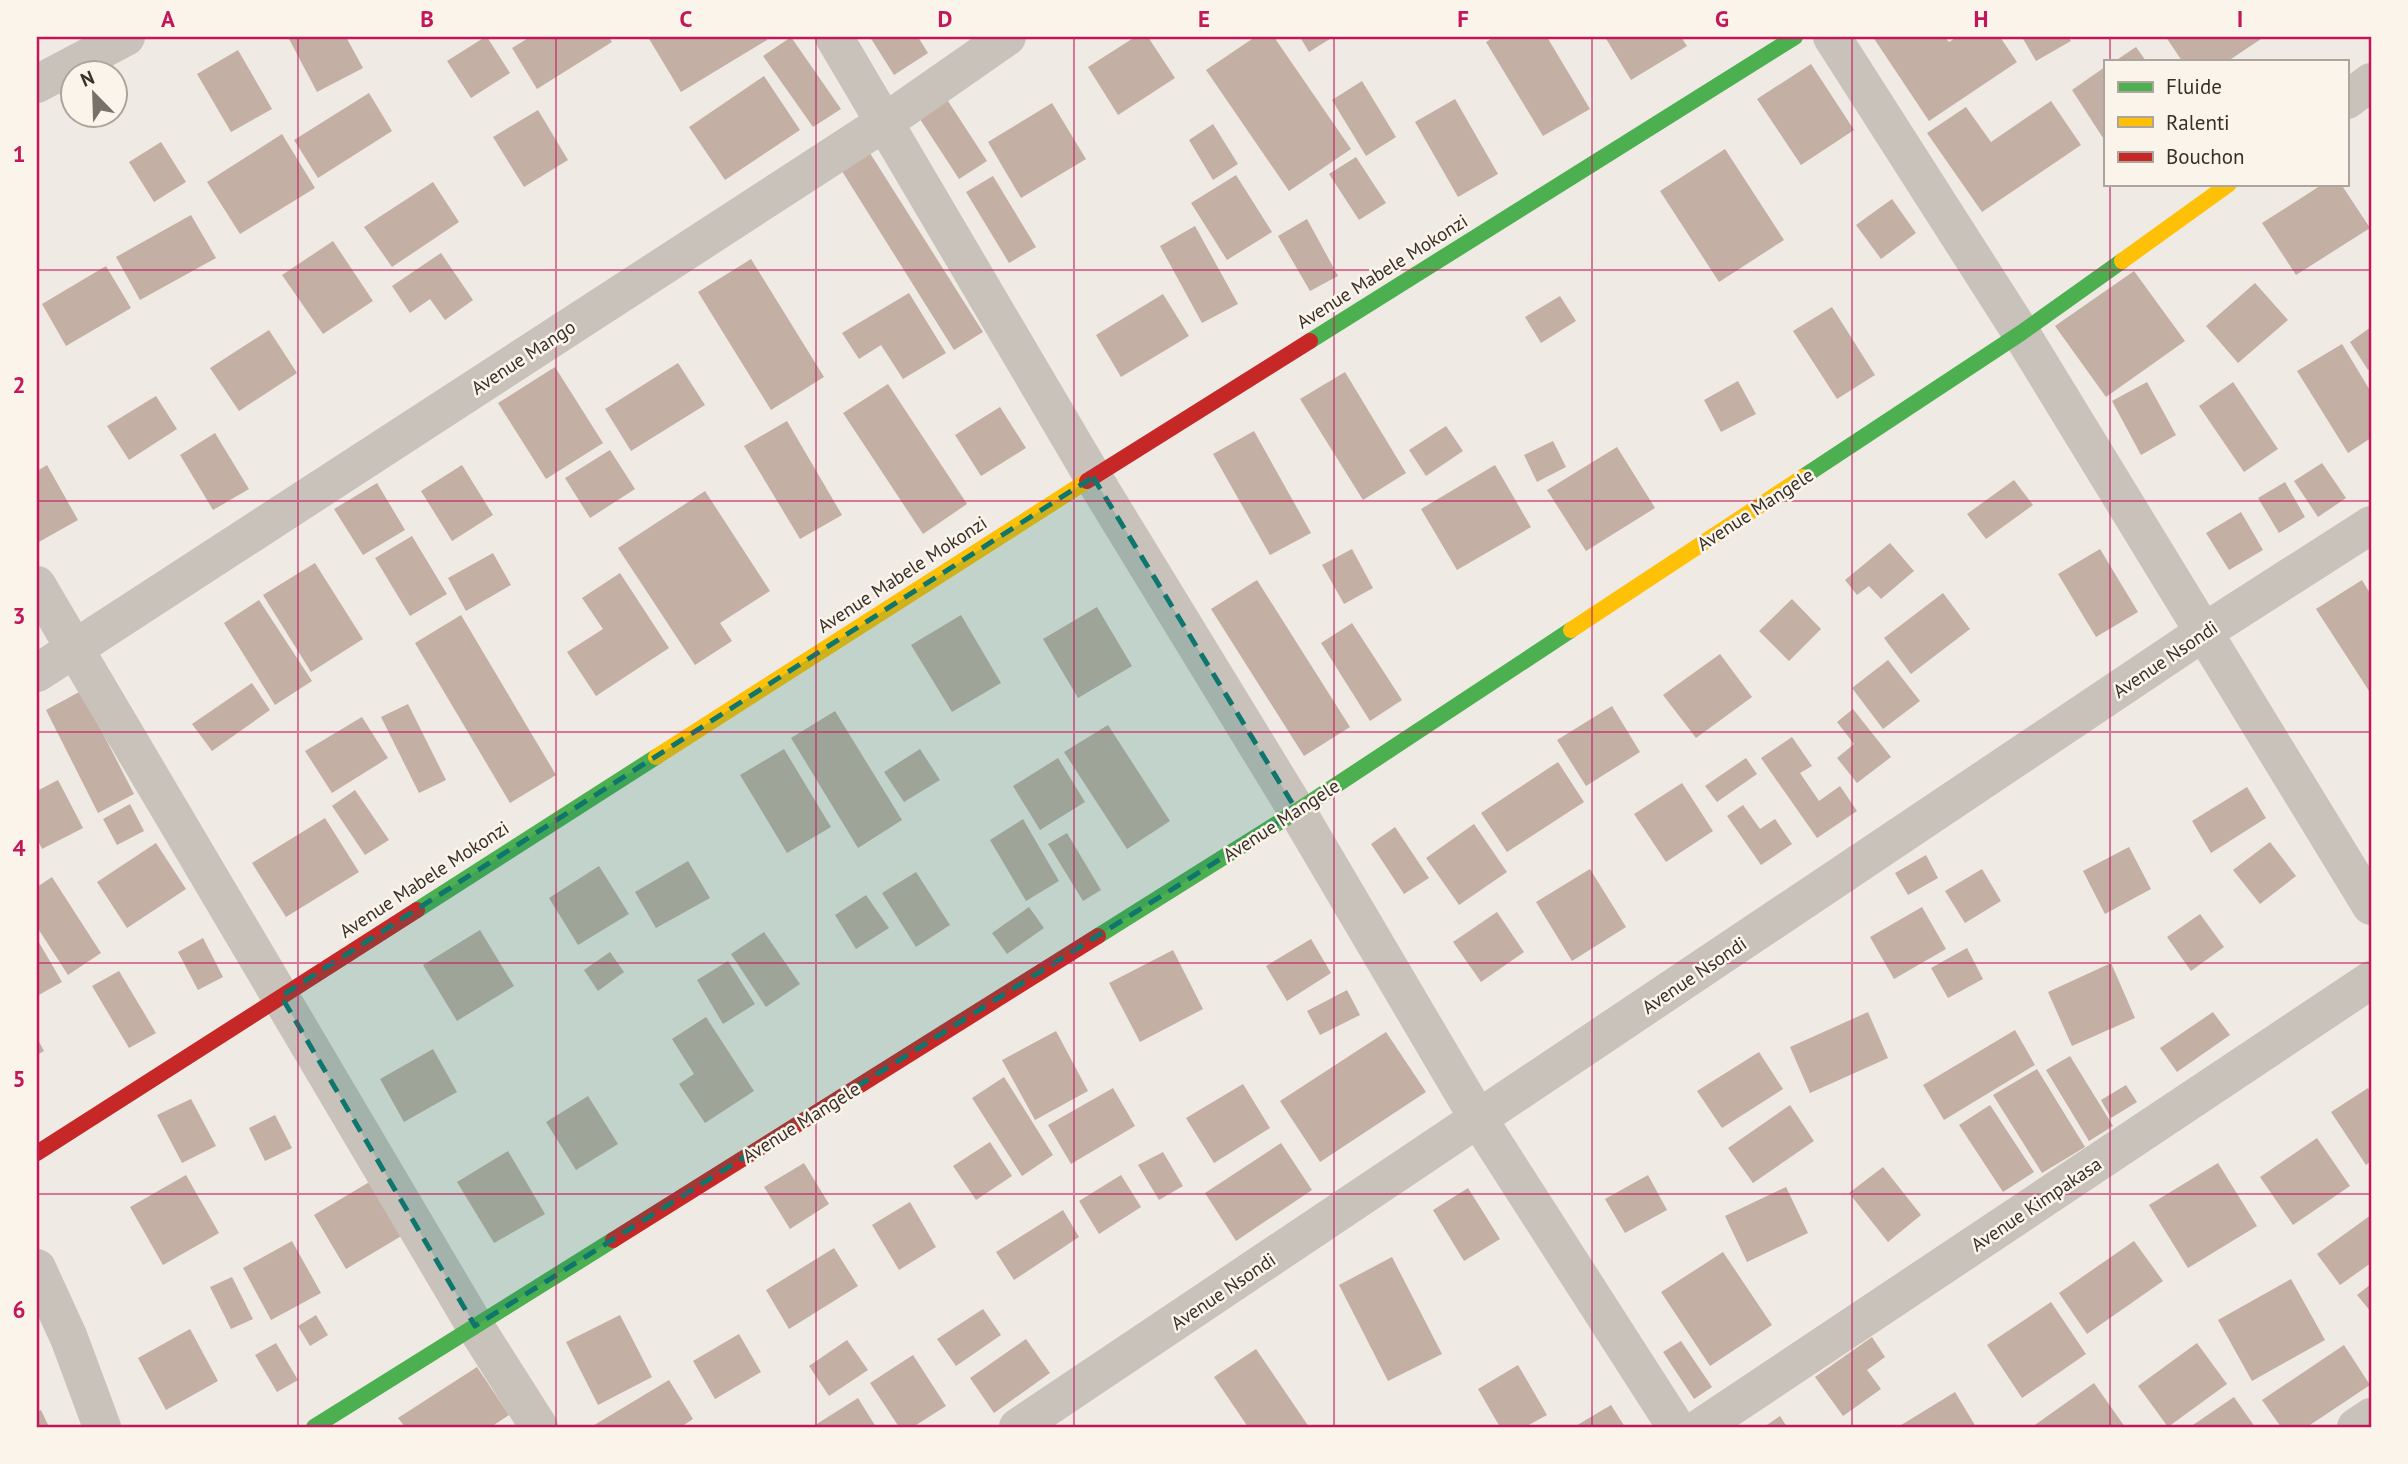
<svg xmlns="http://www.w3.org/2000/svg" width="2408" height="1464" font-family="'PT Sans',sans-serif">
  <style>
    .building { fill: #c4afa4 }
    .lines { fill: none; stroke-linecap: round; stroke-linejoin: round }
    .street { stroke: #c8c2bb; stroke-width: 38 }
    .fast { stroke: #4caf50; stroke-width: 16 }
    .slow { stroke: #ffc107; stroke-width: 16 }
    .jam { stroke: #c62828; stroke-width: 16 }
    .marked { fill: #0f766e; fill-opacity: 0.2; stroke: #0f766e; stroke-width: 5; stroke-dasharray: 14 9; stroke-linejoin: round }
    .grid { fill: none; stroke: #c2185b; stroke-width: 2; stroke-opacity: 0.55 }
    .labels { text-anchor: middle; stroke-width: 5; stroke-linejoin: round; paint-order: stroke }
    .street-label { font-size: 19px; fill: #392f29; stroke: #fbf4ea }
    .neatline { fill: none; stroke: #c2185b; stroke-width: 2.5 }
    .grid-label { font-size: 23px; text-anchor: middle; font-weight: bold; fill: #c2185b }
  </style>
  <rect width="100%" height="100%" fill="#efeae3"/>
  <path class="building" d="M 288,37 L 346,37 L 363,68 L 317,92 Z
    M 485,37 L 487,37 L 510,73 L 471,98 L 447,61 Z
    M 530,37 L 609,37 L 612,42 L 537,89 L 512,48 Z
    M 648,37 L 765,37 L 767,40 L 681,92 Z
    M 791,37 L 841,109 L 813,127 L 763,56 Z
    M 870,37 L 918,37 L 928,53 L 894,75 Z
    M 1135,37 L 1148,37 L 1175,78 L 1118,115 L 1088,67 Z
    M 1255,37 L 1274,37 L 1351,149 L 1289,191 L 1206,70 Z
    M 1300,37 L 1333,37 L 1309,52 Z
    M 1494,37 L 1547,37 L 1590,109 L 1543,136 L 1486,42 Z
    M 1605,37 L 1681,37 L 1687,46 L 1631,80 Z
    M 1873,37 L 1945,37 L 1949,42 L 1957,37 L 2000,37 L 2017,62 L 1929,121 Z
    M 2022,37 L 2068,37 L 2071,41 L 2036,61 Z
    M 2166,37 L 2264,37 L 2228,61 L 2182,61 Z
    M 2136,47 L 2146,61 L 2115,61 Z
    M 238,50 L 272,109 L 231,132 L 197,74 Z
    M 1811,64 L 1854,130 L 1801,165 L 1757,99 Z
    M 2105,67 L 2105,141 L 2072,90 Z
    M 764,76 L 800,130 L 725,180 L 689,127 Z
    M 1362,81 L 1396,137 L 1366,156 L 1332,100 Z
    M 369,93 L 392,131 L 318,178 L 294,140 Z
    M 946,98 L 987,161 L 959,179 L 918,116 Z
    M 1455,99 L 1498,174 L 1458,197 L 1415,122 Z
    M 2051,101 L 2081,145 L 1982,212 L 1927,133 L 1966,107 L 1991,142 Z
    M 1052,103 L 1086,159 L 1021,198 L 988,142 Z
    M 538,110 L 568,160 L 524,187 L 493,137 Z
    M 1213,124 L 1238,164 L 1213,180 L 1189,140 Z
    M 282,134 L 315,188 L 240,234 L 207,182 Z
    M 161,142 L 186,182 L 154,202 L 129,162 Z
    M 1725,149 L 1784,240 L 1719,282 L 1660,191 Z
    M 868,150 L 983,332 L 954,350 L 840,168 Z
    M 1356,157 L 1386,203 L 1359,220 L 1329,174 Z
    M 1236,175 L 1272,232 L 1227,260 L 1191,203 Z
    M 993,176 L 1036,247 L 1009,263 L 966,192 Z
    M 433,182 L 459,222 L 392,267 L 364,227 Z
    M 2323,184 L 2341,184 L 2370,228 L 2296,275 L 2262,223 Z
    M 1892,199 L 1916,233 L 1881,259 L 1856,225 Z
    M 191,215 L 216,258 L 140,300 L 116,257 Z
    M 1307,219 L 1338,276 L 1310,291 L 1278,236 Z
    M 1195,226 L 1238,304 L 1202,323 L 1160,246 Z
    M 333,241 L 373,301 L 323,334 L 282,275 Z
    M 441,253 L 473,300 L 445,320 L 430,299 L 410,313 L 392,286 Z
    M 751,259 L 824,377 L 771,410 L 698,292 Z
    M 106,266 L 131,308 L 66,346 L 42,304 Z
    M 2134,271 L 2185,341 L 2106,397 L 2055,326 Z
    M 2255,283 L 2288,320 L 2238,363 L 2206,326 Z
    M 909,293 L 946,353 L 903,379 L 881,345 L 859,359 L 842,333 Z
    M 1163,294 L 1189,336 L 1121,377 L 1096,335 Z
    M 1560,296 L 1576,321 L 1541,343 L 1525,317 Z
    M 1832,307 L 1875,375 L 1837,399 L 1793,331 Z
    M 2371,327 L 2371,368 L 2368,370 L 2350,342 Z
    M 269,330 L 297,373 L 239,411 L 210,368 Z
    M 2342,344 L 2371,392 L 2371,438 L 2348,453 L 2297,371 Z
    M 678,363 L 705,405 L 631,451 L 605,409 Z
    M 555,367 L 603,443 L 546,479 L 498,403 Z
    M 1345,372 L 1406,473 L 1363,500 L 1300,399 Z
    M 1738,381 L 1756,414 L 1721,432 L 1704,400 Z
    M 2147,382 L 2176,435 L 2141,455 L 2112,401 Z
    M 2233,382 L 2278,449 L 2244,472 L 2199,406 Z
    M 888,384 L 967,504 L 923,534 L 843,413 Z
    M 156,396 L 177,429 L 129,460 L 107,426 Z
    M 1000,407 L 1026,448 L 981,476 L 955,435 Z
    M 787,421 L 842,515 L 800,539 L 744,446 Z
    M 1446,426 L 1463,451 L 1426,476 L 1409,450 Z
    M 1254,431 L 1311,533 L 1270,555 L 1213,454 Z
    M 215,433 L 249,489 L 213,510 L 180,455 Z
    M 1553,441 L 1566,467 L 1537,482 L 1524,455 Z
    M 1617,447 L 1655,508 L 1586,551 L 1547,490 Z
    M 610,450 L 635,489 L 590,518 L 565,478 Z
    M 2322,463 L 2346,498 L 2318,517 L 2294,481 Z
    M 47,465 L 78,520 L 37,543 L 37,471 Z
    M 462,465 L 493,515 L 452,541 L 421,491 Z
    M 1495,465 L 1531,527 L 1457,570 L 1421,509 Z
    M 2014,480 L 2033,505 L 1986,539 L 1967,514 Z
    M 2285,482 L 2305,517 L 2279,533 L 2258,498 Z
    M 377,483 L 405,530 L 363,555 L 334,509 Z
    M 705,491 L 770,591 L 720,623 L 732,641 L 695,665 L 618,548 Z
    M 2241,512 L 2263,550 L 2229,570 L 2206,533 Z
    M 412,536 L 447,594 L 410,616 L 375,558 Z
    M 1890,543 L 1914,571 L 1881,599 L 1869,586 L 1857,595 L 1845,580 Z
    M 1352,549 L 1373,588 L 1344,604 L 1322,565 Z
    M 2100,549 L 2138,612 L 2096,637 L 2058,574 Z
    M 493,553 L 511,585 L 466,611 L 448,578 Z
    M 315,563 L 363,639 L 311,672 L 263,595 Z
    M 620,573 L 669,648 L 596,696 L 567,652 L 603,629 L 582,598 Z
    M 1257,580 L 1350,727 L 1304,756 L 1211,609 Z
    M 2362,580 L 2371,595 L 2371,694 L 2316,609 Z
    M 1943,593 L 1970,629 L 1911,674 L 1884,638 Z
    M 1792,599 L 1821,629 L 1789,661 L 1759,631 Z
    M 259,600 L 312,681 L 275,705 L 224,623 Z
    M 1097,607 L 1132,666 L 1078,698 L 1043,639 Z
    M 461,615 L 556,775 L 510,803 L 415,643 Z
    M 961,615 L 1001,683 L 952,712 L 911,645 Z
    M 1352,623 L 1402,700 L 1370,721 L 1321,643 Z
    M 1720,654 L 1752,697 L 1696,738 L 1663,695 Z
    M 1888,660 L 1920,701 L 1883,729 L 1852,688 Z
    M 252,683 L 270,710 L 212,751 L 192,724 Z
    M 81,691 L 134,794 L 98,813 L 46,710 Z
    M 408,704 L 446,780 L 419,793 L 381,717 Z
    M 1612,706 L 1640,752 L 1586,786 L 1557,740 Z
    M 1853,709 L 1891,757 L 1857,783 L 1837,758 L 1854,744 L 1837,722 Z
    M 835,711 L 902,820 L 858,848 L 791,738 Z
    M 362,717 L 388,758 L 332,793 L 305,751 Z
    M 1108,725 L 1170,821 L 1127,849 L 1064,752 Z
    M 1792,737 L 1812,766 L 1800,773 L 1819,801 L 1840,786 L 1857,811 L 1817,838 L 1761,758 Z
    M 784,749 L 831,827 L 787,853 L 740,775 Z
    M 920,749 L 940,780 L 904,802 L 884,772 Z
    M 1058,758 L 1085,802 L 1040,830 L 1013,786 Z
    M 1746,758 L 1757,774 L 1717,802 L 1705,786 Z
    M 1558,762 L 1584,802 L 1507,852 L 1481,813 Z
    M 58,780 L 83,828 L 42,849 L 37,838 L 37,791 Z
    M 1682,783 L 1713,831 L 1666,862 L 1634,814 Z
    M 2247,787 L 2266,818 L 2211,853 L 2192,821 Z
    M 355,790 L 389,840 L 365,855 L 332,806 Z
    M 130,804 L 144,831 L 117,845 L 103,819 Z
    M 1743,805 L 1760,829 L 1775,819 L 1792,844 L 1761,865 L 1727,816 Z
    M 325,818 L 359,872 L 286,917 L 252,863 Z
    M 1023,819 L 1059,881 L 1026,901 L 990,840 Z
    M 1474,824 L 1507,872 L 1459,905 L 1426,858 Z
    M 1395,827 L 1429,878 L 1404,894 L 1371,844 Z
    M 1067,833 L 1101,890 L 1083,901 L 1048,844 Z
    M 2270,842 L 2296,876 L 2260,904 L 2233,870 Z
    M 156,843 L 186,889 L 127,928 L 97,882 Z
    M 2129,847 L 2151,889 L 2105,914 L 2083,871 Z
    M 1926,855 L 1938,878 L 1908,895 L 1895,873 Z
    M 688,861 L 710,898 L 656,928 L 635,892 Z
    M 599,866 L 629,914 L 578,945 L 549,898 Z
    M 1590,869 L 1626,927 L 1572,961 L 1536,902 Z
    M 1982,869 L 2001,901 L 1965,923 L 1945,891 Z
    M 916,872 L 950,925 L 916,947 L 882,893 Z
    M 52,877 L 101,953 L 68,975 L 37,927 L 37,887 Z
    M 866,895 L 889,928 L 856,949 L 835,915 Z
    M 1029,907 L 1044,928 L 1007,954 L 992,933 Z
    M 1922,907 L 1946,949 L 1894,979 L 1870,937 Z
    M 1497,912 L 1524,952 L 1481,982 L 1453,942 Z
    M 2200,914 L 2224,947 L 2191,971 L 2167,937 Z
    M 480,930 L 514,986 L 457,1021 L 423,965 Z
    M 764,932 L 800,984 L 766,1007 L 731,954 Z
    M 203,938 L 223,977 L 198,990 L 178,952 Z
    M 37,939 L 62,982 L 37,996 Z
    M 1311,939 L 1331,973 L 1287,1001 L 1266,966 Z
    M 1967,948 L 1983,979 L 1948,998 L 1931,968 Z
    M 1173,950 L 1203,1009 L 1140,1042 L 1109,983 Z
    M 610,952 L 624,972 L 598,991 L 584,970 Z
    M 728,961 L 755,1004 L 723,1024 L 697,980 Z
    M 2111,963 L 2135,1018 L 2072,1046 L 2048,992 Z
    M 119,971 L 156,1033 L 129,1048 L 92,986 Z
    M 1347,990 L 1360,1015 L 1320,1035 L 1307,1011 Z
    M 1868,1012 L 1888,1058 L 1810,1093 L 1790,1047 Z
    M 2213,1012 L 2230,1035 L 2177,1072 L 2160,1048 Z
    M 706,1017 L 754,1091 L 705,1123 L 679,1084 L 694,1074 L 672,1039 Z
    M 2015,1030 L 2035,1065 L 1944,1120 L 1923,1085 Z
    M 1056,1031 L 1088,1091 L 1035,1120 L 1002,1060 Z
    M 1386,1032 L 1426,1092 L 1320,1162 L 1280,1101 Z
    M 37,1038 L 44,1051 L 37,1055 Z
    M 433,1049 L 457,1092 L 404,1122 L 380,1079 Z
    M 1759,1052 L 1783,1089 L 1722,1128 L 1697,1091 Z
    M 2070,1056 L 2113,1126 L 2089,1141 L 2046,1070 Z
    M 2037,1069 L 2085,1147 L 2042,1173 L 1993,1095 Z
    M 1004,1077 L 1053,1155 L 1022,1176 L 972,1098 Z
    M 1243,1084 L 1270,1128 L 1214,1163 L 1186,1118 Z
    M 2126,1085 L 2137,1102 L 2111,1118 L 2101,1100 Z
    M 1113,1088 L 1135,1126 L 1071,1164 L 1048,1125 Z
    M 2368,1088 L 2371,1093 L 2371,1161 L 2366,1165 L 2331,1112 Z
    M 588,1096 L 618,1144 L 576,1170 L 546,1122 Z
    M 191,1099 L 216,1146 L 182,1163 L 157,1115 Z
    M 1790,1105 L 1814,1141 L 1753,1183 L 1728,1148 Z
    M 1990,1105 L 2034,1172 L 2003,1192 L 1959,1125 Z
    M 275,1115 L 292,1148 L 265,1161 L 249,1128 Z
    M 2317,1138 L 2350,1186 L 2293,1225 L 2260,1177 Z
    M 990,1142 L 1012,1176 L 976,1200 L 953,1166 Z
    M 1281,1143 L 1312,1190 L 1236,1241 L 1205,1193 Z
    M 508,1151 L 545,1214 L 494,1243 L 457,1182 Z
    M 1163,1152 L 1183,1186 L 1159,1200 L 1138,1165 Z
    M 804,1163 L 829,1204 L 790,1229 L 764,1187 Z
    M 2218,1163 L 2257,1226 L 2188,1268 L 2149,1205 Z
    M 1883,1167 L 1921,1215 L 1888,1242 L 1849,1193 Z
    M 186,1175 L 219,1233 L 163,1265 L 130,1207 Z
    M 1121,1175 L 1141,1207 L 1099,1234 L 1079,1201 Z
    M 1648,1175 L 1667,1210 L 1625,1233 L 1605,1199 Z
    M 371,1181 L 403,1235 L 346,1269 L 314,1215 Z
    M 1786,1187 L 1808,1233 L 1747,1262 L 1725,1216 Z
    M 1468,1188 L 1500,1239 L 1464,1261 L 1433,1210 Z
    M 910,1202 L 936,1247 L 899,1270 L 872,1225 Z
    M 1063,1210 L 1079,1237 L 1014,1280 L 996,1252 Z
    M 2371,1215 L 2371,1263 L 2340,1285 L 2317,1254 Z
    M 292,1241 L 321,1293 L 271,1320 L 243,1268 Z
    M 2134,1241 L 2163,1281 L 2087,1334 L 2059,1293 Z
    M 834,1248 L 858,1286 L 789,1329 L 766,1290 Z
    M 1723,1252 L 1772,1325 L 1710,1366 L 1661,1292 Z
    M 1392,1257 L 1442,1354 L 1388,1381 L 1339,1285 Z
    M 232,1277 L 253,1319 L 231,1329 L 210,1287 Z
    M 2291,1279 L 2325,1340 L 2252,1381 L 2218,1320 Z
    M 2371,1284 L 2371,1312 L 2357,1295 Z
    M 2051,1302 L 2086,1354 L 2022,1398 L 1987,1345 Z
    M 983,1309 L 1001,1335 L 956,1366 L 937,1339 Z
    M 316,1315 L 328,1335 L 310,1346 L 298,1326 Z
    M 620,1315 L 652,1377 L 598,1405 L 566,1342 Z
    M 190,1329 L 218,1381 L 166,1410 L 138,1358 Z
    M 739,1334 L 761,1372 L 715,1399 L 693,1361 Z
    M 1872,1337 L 1885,1357 L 1867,1370 L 1881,1389 L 1843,1416 L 1815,1377 Z
    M 1026,1339 L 1050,1373 L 994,1413 L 970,1378 Z
    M 847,1340 L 868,1370 L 829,1396 L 809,1366 Z
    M 1681,1341 L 1712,1387 L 1694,1399 L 1663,1352 Z
    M 276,1343 L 298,1380 L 277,1392 L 255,1355 Z
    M 2197,1343 L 2227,1384 L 2168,1427 L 2138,1386 Z
    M 2344,1345 L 2370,1385 L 2307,1427 L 2281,1427 L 2262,1400 Z
    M 1256,1349 L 1309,1427 L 1248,1427 L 1214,1377 Z
    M 913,1355 L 946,1406 L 913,1427 L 899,1427 L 870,1383 Z
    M 1518,1365 L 1547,1415 L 1525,1427 L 1500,1427 L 1478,1389 Z
    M 477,1367 L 509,1415 L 491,1427 L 405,1427 L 398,1418 Z
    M 669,1380 L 693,1419 L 681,1427 L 591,1427 Z
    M 2094,1383 L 2125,1427 L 2032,1427 Z
    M 1955,1392 L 1976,1427 L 1898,1427 Z
    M 2234,1397 L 2255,1427 L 2190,1427 Z
    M 858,1398 L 876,1427 L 812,1427 Z
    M 1611,1405 L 1625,1427 L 1574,1427 Z
    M 41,1410 L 49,1427 L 37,1427 L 37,1412 Z
    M 1780,1416 L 1787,1427 L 1764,1427 Z"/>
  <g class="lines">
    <path class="street" d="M 834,37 L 1093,477 L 1297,811 L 1479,1120 L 1676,1427
      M 1832,37 L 2021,333 L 2371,906
      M 37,84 L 126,37
      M 2347,100 L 2371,82
      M 37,585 L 475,1326 L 539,1427
      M 37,673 L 885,122 L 1007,37
      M 37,1268 L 69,1338 L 102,1427
      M 1018,1427 L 2204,632 L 2371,525
      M 1701,1427 L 2371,980
      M 2356,1427 L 2371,1417"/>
    <path class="fast" d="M 1310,341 L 1795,37
      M 1803,477 L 2021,333 L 2122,261
      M 417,910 L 656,757
      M 1098,936 L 1297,811 L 1571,630
      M 314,1427 L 613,1240"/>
    <path class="slow" d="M 2122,261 L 2229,184
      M 1571,630 L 1803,477
      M 656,757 L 1087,481"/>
    <path class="jam" d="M 1087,481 L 1310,341
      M 37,1153 L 417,910
      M 613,1240 L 1098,936"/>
  </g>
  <path class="marked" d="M 1093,477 L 1297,811 L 475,1326 L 281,996 Z"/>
  <path class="grid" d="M 298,37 L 298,1427M 556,37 L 556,1427M 816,37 L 816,1427M 1074,37 L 1074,1427M 1334,37 L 1334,1427M 1592,37 L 1592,1427M 1852,37 L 1852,1427M 2110,37 L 2110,61M 2110,184 L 2110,1427M 37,270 L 2371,270M 37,501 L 2371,501M 37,732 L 2371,732M 37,963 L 2371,963M 37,1194 L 2371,1194"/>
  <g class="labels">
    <g class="street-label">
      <text transform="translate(1382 271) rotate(-32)" y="7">Avenue Mabele Mokonzi</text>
      <text transform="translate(523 357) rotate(-33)" y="7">Avenue Mango</text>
      <text transform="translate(1755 509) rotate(-33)" y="7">Avenue Mangele</text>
      <text transform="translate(902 574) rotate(-33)" y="7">Avenue Mabele Mokonzi</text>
      <text transform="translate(2165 659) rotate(-34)" y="7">Avenue Nsondi</text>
      <text transform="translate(1281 820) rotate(-33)" y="7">Avenue Mangele</text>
      <text transform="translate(424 879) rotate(-33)" y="7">Avenue Mabele Mokonzi</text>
      <text transform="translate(1694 975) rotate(-34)" y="7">Avenue Nsondi</text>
      <text transform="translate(801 1122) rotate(-32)" y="7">Avenue Mangele</text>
      <text transform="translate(2036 1204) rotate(-34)" y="7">Avenue Kimpakasa</text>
      <text transform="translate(1223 1291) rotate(-34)" y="7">Avenue Nsondi</text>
    </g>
  </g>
  <rect width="2408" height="1464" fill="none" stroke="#fbf4ea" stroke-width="77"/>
  <rect x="2104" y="60" width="245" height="126" fill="#fbf4ea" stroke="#ada59d" stroke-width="2"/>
  <rect x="2118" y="82" width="35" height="10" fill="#4caf50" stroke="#ada59d" stroke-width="2"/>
  <text x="2166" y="94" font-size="21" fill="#392f29">Fluide</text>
  <rect x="2118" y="117" width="35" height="10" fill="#ffc107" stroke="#ada59d" stroke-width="2"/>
  <text x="2166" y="130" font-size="21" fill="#392f29">Ralenti</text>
  <rect x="2118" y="152" width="35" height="10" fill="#c62828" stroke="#ada59d" stroke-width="2"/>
  <text x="2166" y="164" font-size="21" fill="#392f29">Bouchon</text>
  <g transform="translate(94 94) rotate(337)"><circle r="33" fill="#fbf4ea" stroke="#ada59d" stroke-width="2"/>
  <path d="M0-5L12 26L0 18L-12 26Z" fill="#79706a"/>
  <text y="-10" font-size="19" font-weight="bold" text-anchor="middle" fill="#392f29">N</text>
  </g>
  <rect x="38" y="38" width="2332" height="1388" class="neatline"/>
  <g class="grid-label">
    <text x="168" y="27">A</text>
    <text x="427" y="27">B</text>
    <text x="686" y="27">C</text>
    <text x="945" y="27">D</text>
    <text x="1204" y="27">E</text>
    <text x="1463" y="27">F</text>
    <text x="1722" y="27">G</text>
    <text x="1981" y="27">H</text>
    <text x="2240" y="27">I</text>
    <text x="19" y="162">1</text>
    <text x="19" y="393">2</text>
    <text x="19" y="624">3</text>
    <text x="19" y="856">4</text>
    <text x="19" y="1087">5</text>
    <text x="19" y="1318">6</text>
  </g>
</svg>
